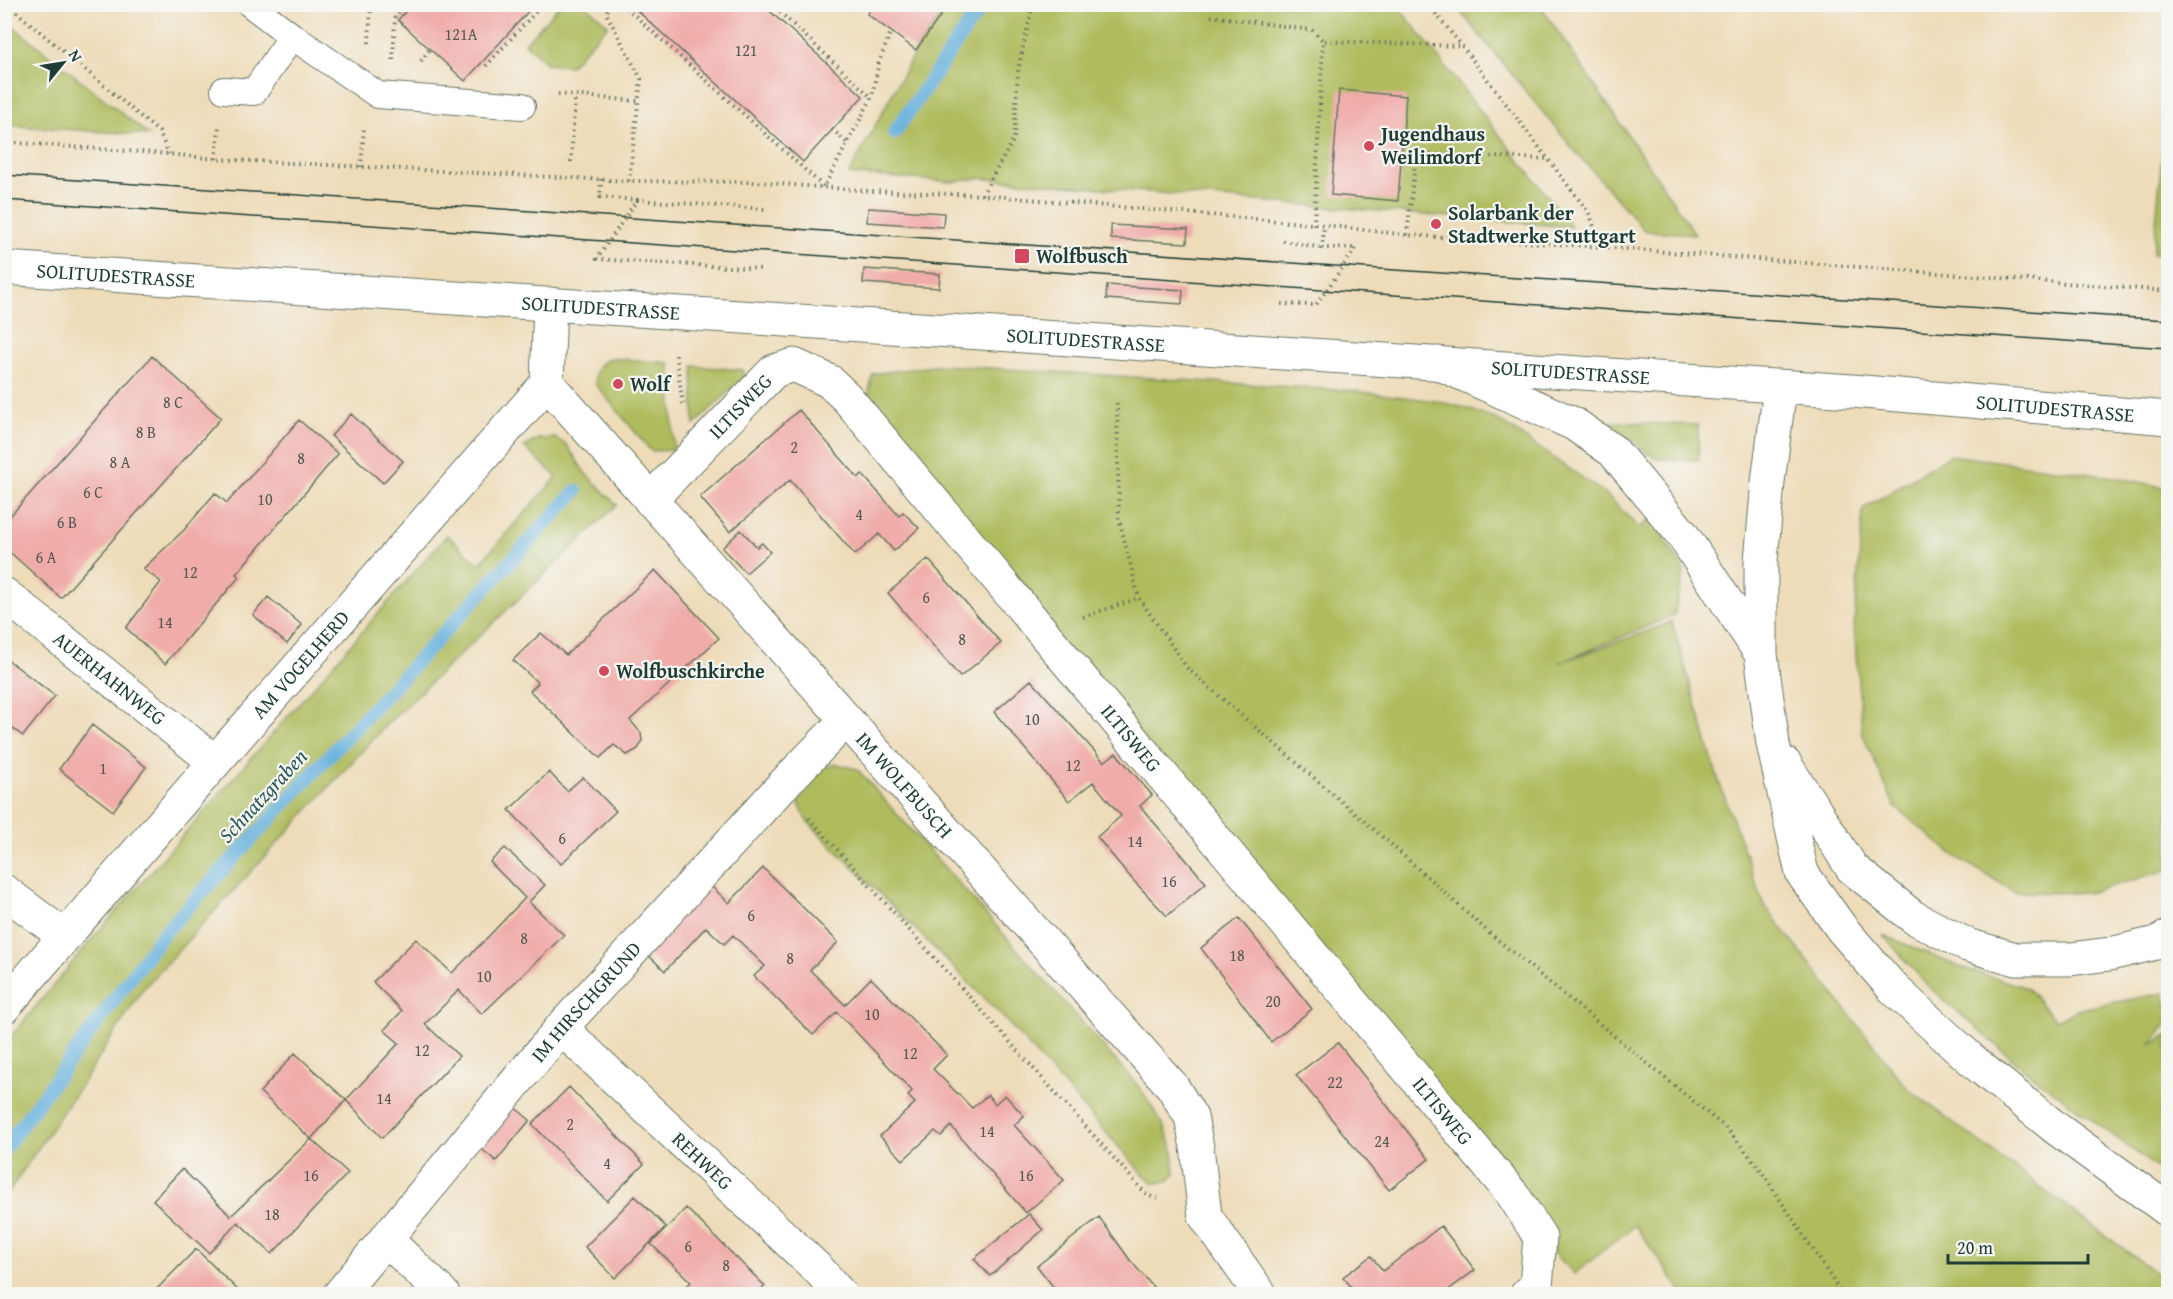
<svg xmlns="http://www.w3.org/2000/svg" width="2173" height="1299" font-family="'Gentium Book Plus',serif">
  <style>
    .green { fill: #afbb5d; stroke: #677c48; stroke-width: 1.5 }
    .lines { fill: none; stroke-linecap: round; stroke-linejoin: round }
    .stream { stroke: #65b0dd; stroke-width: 14 }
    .building { fill: #f0aca9 }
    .lane-casing { stroke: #677563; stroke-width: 28 }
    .street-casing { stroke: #677563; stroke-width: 35 }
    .secondary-casing { stroke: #677563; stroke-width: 35 }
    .primary-casing { stroke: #677563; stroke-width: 35 }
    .path { stroke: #677563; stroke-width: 4; stroke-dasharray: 1.5 4.5; stroke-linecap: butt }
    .lane { stroke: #fff; stroke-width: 26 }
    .street { stroke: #fff; stroke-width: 33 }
    .secondary { stroke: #fff; stroke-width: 33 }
    .primary { stroke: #fff; stroke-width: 33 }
    .tram { stroke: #1f3d34; stroke-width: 1.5 }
    .poi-dot { fill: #d1495b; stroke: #f6f6f2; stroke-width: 2 }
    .labels { text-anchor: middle; stroke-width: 4.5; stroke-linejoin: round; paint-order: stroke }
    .number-label { font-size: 16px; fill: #535951 }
    .poi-label { font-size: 20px; font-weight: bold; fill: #1f3d34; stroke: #f6f6f2; text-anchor: start }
    .street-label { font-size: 20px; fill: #1f3d34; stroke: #f6f6f2 }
    .water-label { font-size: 21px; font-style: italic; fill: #305a5e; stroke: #f6f6f2 }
  </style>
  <rect width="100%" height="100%" fill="#f6f6f2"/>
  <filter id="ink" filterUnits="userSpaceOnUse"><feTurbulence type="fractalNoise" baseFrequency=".0167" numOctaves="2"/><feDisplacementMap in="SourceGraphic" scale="12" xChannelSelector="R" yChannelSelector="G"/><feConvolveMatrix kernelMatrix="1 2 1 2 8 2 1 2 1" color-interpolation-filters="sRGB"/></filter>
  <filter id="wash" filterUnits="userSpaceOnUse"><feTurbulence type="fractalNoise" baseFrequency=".008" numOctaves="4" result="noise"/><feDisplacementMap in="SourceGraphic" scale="24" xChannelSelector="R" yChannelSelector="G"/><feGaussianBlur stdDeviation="1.35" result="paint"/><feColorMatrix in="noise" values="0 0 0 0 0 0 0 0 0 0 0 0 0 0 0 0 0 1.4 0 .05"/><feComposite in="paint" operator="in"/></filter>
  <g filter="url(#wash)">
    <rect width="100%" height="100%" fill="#eedcb9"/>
    <path class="green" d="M 560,5 L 586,5 L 608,25 L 570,66 L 547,64 L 525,43 Z
      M 949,5 L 1397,5 L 1572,227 L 979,178 L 952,182 L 849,174 L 916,50 Z
      M 1455,5 L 1540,5 L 1695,234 L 1645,231 L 1569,144 Z
      M 4,20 L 5,20 L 149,135 L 5,125 Z
      M 2168,93 L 2168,255 L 2153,254 Z
      M 611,358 L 670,363 L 674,450 L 651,451 L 596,385 L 595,375 L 600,364 Z
      M 942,365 L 1355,391 L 1436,401 L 1466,408 L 1500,421 L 1607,495 L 1639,528 L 1652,517 L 1684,571 L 1674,615 L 1559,663 L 1672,622 L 1717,776 L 1764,905 L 1907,1088 L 2168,1282 L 2168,1294 L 1683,1294 L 1635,1225 L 1574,1274 L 1540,1237 L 864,413 L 873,374 Z
      M 693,366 L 743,370 L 742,379 L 694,425 Z
      M 1608,422 L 1698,425 L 1699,460 L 1656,459 Z
      M 555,438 L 567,445 L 585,473 L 617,505 L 386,725 L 143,989 L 83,1082 L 5,1197 L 5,1044 L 86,946 L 447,535 L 479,564 L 557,477 L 524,447 L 538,439 Z
      M 1950,455 L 2114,477 L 2168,488 L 2168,870 L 2088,893 L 2015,892 L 1953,855 L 1895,807 L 1862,733 L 1854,626 L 1863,509 Z
      M 837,764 L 857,769 L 1139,1087 L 1163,1124 L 1173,1149 L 1175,1173 L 1167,1182 L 1154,1183 L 1144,1175 L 1000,1014 L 806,820 L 798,801 L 802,784 L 819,768 Z
      M 1883,935 L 1957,966 L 2027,988 L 2055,1020 L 2080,1009 L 2164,993 C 2172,1023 2169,1022 2150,1045 L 2168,1035 L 2168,1176 L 2030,1074 L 1928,986 Z"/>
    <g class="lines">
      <path class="stream" d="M 894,133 L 983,4
        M 4,1149 L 162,935 L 576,491"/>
    </g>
    <g id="blocks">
      <path class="building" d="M 412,4 L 535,4 L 465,81 L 398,20 Z
        M 630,4 L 762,4 L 863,96 L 803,162 Z
        M 874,4 L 949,4 L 916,50 L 867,14 Z
        M 1339,90 L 1406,96 L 1398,201 L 1331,195 Z
        M 868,208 L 944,213 L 943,227 L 867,222 Z
        M 1111,225 L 1188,229 L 1187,243 L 1111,239 Z
        M 864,269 L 940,274 L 939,288 L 863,283 Z
        M 1107,285 L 1183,290 L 1182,304 L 1106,299 Z
        M 152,356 L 221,418 L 61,598 L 4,547 L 4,523 Z
        M 799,410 L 858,478 L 862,474 L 899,516 L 903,512 L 919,528 L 894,551 L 879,534 L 855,555 L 790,480 L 730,532 L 700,497 Z
        M 351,414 L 403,461 L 383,483 L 331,436 Z
        M 299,420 L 338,454 L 236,574 L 239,577 L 165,664 L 126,628 L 161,582 L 143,569 L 184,530 L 215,493 L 227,503 Z
        M 741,530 L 757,547 L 762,543 L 770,552 L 746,573 L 722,548 Z
        M 928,559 L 1001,643 L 960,677 L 888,593 Z
        M 655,570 L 719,638 L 630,720 L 641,733 L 642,742 L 638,749 L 627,755 L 614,745 L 600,758 L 530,691 L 538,683 L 513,660 L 541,633 L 566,655 Z
        M 268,597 L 302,625 L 287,644 L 253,615 Z
        M 4,657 L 55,696 L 23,736 L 4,722 Z
        M 1031,680 L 1104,762 L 1116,753 L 1152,795 L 1140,806 L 1206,883 L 1167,916 L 1132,879 L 1097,837 L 1121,816 L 1093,782 L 1069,801 L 994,712 Z
        M 92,725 L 146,767 L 113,811 L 59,769 Z
        M 549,772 L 567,791 L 583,777 L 616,811 L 561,864 L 509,810 Z
        M 505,848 L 545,885 L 529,902 L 564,935 L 482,1014 L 459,990 L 425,1024 L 459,1056 L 382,1138 L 346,1100 L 399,1043 L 384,1030 L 402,1011 L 373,982 L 416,939 L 452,973 L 485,940 L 525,898 L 490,862 Z
        M 763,868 L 838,942 L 810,970 L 845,1005 L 871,978 L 947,1055 L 933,1069 L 972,1108 L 988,1095 L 995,1104 L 1005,1095 L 1024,1116 L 1014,1125 L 1064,1180 L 1026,1213 L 951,1126 L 941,1136 L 935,1131 L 903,1160 L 880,1136 L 915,1103 L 908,1096 L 912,1091 L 837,1012 L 813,1035 L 754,976 L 765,966 L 733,935 L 724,944 L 706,927 L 665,971 L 646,953 L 709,884 L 729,903 Z
        M 1239,918 L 1312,1009 L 1271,1042 L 1201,948 Z
        M 1338,1043 L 1429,1159 L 1389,1190 L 1296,1075 Z
        M 295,1053 L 346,1100 L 311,1139 L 348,1173 L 272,1254 L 238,1222 L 209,1253 L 153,1200 L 182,1169 L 231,1216 L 311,1139 L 260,1092 Z
        M 569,1087 L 644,1164 L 607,1201 L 532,1124 Z
        M 513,1106 L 530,1120 L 496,1161 L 479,1147 Z
        M 635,1196 L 666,1227 L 615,1278 L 585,1247 Z
        M 686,1208 L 765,1286 L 757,1294 L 679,1294 L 691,1282 L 651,1244 Z
        M 1029,1214 L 1043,1230 L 990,1276 L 974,1259 Z
        M 1099,1217 L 1130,1260 L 1159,1294 L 1093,1294 L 1091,1291 L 1086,1294 L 1059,1294 L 1037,1266 Z
        M 1441,1226 L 1475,1270 L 1443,1294 L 1357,1294 L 1343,1277 L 1371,1256 L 1383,1271 Z
        M 196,1249 L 242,1294 L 152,1294 Z"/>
    </g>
  </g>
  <g filter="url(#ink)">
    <use href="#blocks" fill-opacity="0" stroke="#677563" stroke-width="1.5"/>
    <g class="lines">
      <defs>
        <path id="lane" d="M 250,4 L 292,36
          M 224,90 L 254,92 L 292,36 L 378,95 L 522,106"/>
        <g id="street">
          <path id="s1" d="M 547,383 L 1172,1086 L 1191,1117 L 1197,1147 L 1205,1216 L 1260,1294"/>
          <path id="s2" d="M 650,500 L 774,371 L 794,365 L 829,381 L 847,398 L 1513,1195 L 1540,1237 L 1536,1287 L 1527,1294"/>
          <path id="s3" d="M 4,594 L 215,762"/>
          <path d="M 4,891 L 64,936"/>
          <path id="s4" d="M 4,1007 L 215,762 L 547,383 L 550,304"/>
          <path id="s5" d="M 561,1028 L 819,1270 L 840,1294"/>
          <path d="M 386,1239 L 443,1294"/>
          <path id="s6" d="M 340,1294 L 561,1028 L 781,787 L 846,720"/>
        </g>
        <g id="secondary">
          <path id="s7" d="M 4,268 L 1852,391 L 2168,418"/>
        </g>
        <path id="primary" d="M 1438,363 L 1574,424 L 1613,451 L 1682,534 L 1761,654
          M 1780,388 L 1768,482 L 1761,561 L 1761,654 L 1773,744 L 1802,873 L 1842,929 L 1893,988 L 1931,1023 L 1981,1068 L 2057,1129 L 2168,1210
          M 1785,764 L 1852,868 L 1913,917 L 1967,945 L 2016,959 L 2070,959 L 2110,954 L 2156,943 L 2168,937"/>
      </defs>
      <use href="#lane" class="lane-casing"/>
      <use href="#street" class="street-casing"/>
      <use href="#secondary" class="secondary-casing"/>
      <use href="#primary" class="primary-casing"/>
      <path class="path" d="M 7,4 L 159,132 L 169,154
        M 610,4 L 606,13 L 641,79 L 629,181
        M 622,4 L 824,187 L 872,97 L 879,62 L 891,32
        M 771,4 L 871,97
        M 1183,4 L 1207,4
        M 1428,4 L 1462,46 L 1589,213 L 1602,247
        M 1211,16 L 1312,30 L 1323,41
        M 369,43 L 371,4
        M 393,60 L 395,16 L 406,4
        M 421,61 L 430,49
        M 486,66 L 543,4
        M 558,94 L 638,101
        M 832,129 L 847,143
        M 4,142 L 169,154 L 216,159 L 629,181 L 755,182 L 871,191 L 982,195 L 1324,225 L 1407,235 L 1602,247 L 2168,291
        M 216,159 L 219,126
        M 571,162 L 575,96
        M 361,167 L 364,128
        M 601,179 L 600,197 L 637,200 L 597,259 L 761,269
        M 982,195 L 1014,139 L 1018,70 L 1033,4
        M 637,200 L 765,209
        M 1314,225 L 1323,41 L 1462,46
        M 1407,235 L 1416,154 L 1548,159
        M 1283,241 L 1322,248
        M 1281,304 L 1316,305 L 1356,248 L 1322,248 L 1324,226
        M 676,355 L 683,405
        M 1117,403 L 1119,519 L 1139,598 L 1188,669 L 1394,847 L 1487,931 L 1727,1129 L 1758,1166 L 1842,1294
        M 1083,617 L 1139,598
        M 809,818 L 1147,1195 L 1161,1200"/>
      <use href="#lane" class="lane"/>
      <use href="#street" class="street"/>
      <use href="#secondary" class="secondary"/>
      <use href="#primary" class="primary"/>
      <path class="tram" d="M 4,175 L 1365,268 L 2168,320
        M 4,200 L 2168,348"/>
    </g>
  </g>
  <g class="poi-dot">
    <circle cx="1369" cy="146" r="6"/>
    <circle cx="1436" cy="224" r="6"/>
    <rect x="1014" y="248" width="16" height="16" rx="3"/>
    <circle cx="618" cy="384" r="6"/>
    <circle cx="604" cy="671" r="6"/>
  </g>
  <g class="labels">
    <g class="number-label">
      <text x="461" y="40">121A</text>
      <text x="746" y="56">121</text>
      <text x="173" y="408">8 C</text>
      <text x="146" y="438">8 B</text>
      <text x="794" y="453">2</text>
      <text x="301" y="464">8</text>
      <text x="120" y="468">8 A</text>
      <text x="93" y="498">6 C</text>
      <text x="265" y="505">10</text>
      <text x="859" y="520">4</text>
      <text x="67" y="528">6 B</text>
      <text x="46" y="563">6 A</text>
      <text x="190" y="578">12</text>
      <text x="926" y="603">6</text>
      <text x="165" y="628">14</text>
      <text x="962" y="645">8</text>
      <text x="1032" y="725">10</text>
      <text x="1073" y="771">12</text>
      <text x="103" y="774">1</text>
      <text x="562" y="844">6</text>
      <text x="1135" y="847">14</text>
      <text x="1169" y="887">16</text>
      <text x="751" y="921">6</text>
      <text x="524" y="944">8</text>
      <text x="1237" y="961">18</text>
      <text x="790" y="964">8</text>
      <text x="484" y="982">10</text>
      <text x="1273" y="1007">20</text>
      <text x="872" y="1020">10</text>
      <text x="422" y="1056">12</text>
      <text x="910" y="1059">12</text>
      <text x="1335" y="1088">22</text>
      <text x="384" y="1104">14</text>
      <text x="570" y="1130">2</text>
      <text x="987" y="1137">14</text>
      <text x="1382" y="1147">24</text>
      <text x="607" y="1169">4</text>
      <text x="311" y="1181">16</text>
      <text x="1026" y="1181">16</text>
      <text x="272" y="1220">18</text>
      <text x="688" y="1252">6</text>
      <text x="726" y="1271">8</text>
    </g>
    <g class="poi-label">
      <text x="1381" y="141">Jugendhaus<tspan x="1381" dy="23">Weilimdorf</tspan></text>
      <text x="1448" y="220">Solarbank der<tspan x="1448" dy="23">Stadtwerke Stuttgart</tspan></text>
      <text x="1036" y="263">Wolfbusch</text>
      <text x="630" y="391">Wolf</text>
      <text x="616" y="678">Wolfbuschkirche</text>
    </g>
    <g class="street-label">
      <text dy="7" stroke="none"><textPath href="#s7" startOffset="112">SOLITUDESTRASSE</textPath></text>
      <text dy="7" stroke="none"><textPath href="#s7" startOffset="598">SOLITUDESTRASSE</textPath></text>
      <text dy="7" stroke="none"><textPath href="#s7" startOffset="1084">SOLITUDESTRASSE</textPath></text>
      <text dy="7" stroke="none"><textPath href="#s7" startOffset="1570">SOLITUDESTRASSE</textPath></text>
      <text dy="7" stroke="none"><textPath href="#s2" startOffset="130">ILTISWEG</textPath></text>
      <text dy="7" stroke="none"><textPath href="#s7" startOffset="2056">SOLITUDESTRASSE</textPath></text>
      <text dy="7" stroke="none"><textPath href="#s4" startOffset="453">AM VOGELHERD</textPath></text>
      <text dy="7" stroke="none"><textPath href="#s3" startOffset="135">AUERHAHNWEG</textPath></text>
      <text dy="7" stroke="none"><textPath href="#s2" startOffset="706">ILTISWEG</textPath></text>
      <text dy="7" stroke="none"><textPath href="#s1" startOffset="538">IM WOLFBUSCH</textPath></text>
      <text dy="7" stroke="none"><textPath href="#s6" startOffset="382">IM HIRSCHGRUND</textPath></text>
      <text dy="7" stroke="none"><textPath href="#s2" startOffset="1192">ILTISWEG</textPath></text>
      <text dy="7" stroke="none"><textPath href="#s5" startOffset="194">REHWEG</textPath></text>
    </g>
    <g class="water-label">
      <text transform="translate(263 796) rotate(-47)" y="7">Schnatzgraben</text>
    </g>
  </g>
  <rect width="2173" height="1299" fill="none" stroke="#f6f6f2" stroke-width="24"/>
  <g transform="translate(63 63) rotate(60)" stroke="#f6f6f2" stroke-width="4.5" paint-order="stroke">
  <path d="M0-4.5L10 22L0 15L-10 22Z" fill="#1f3d34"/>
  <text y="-9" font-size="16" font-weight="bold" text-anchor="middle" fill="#1f3d34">N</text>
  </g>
  <path d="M1948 1254v9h140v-9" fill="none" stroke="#1f3d34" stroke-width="3"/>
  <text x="1957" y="1254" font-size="18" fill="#1f3d34" stroke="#f6f6f2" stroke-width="4.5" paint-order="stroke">20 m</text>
</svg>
